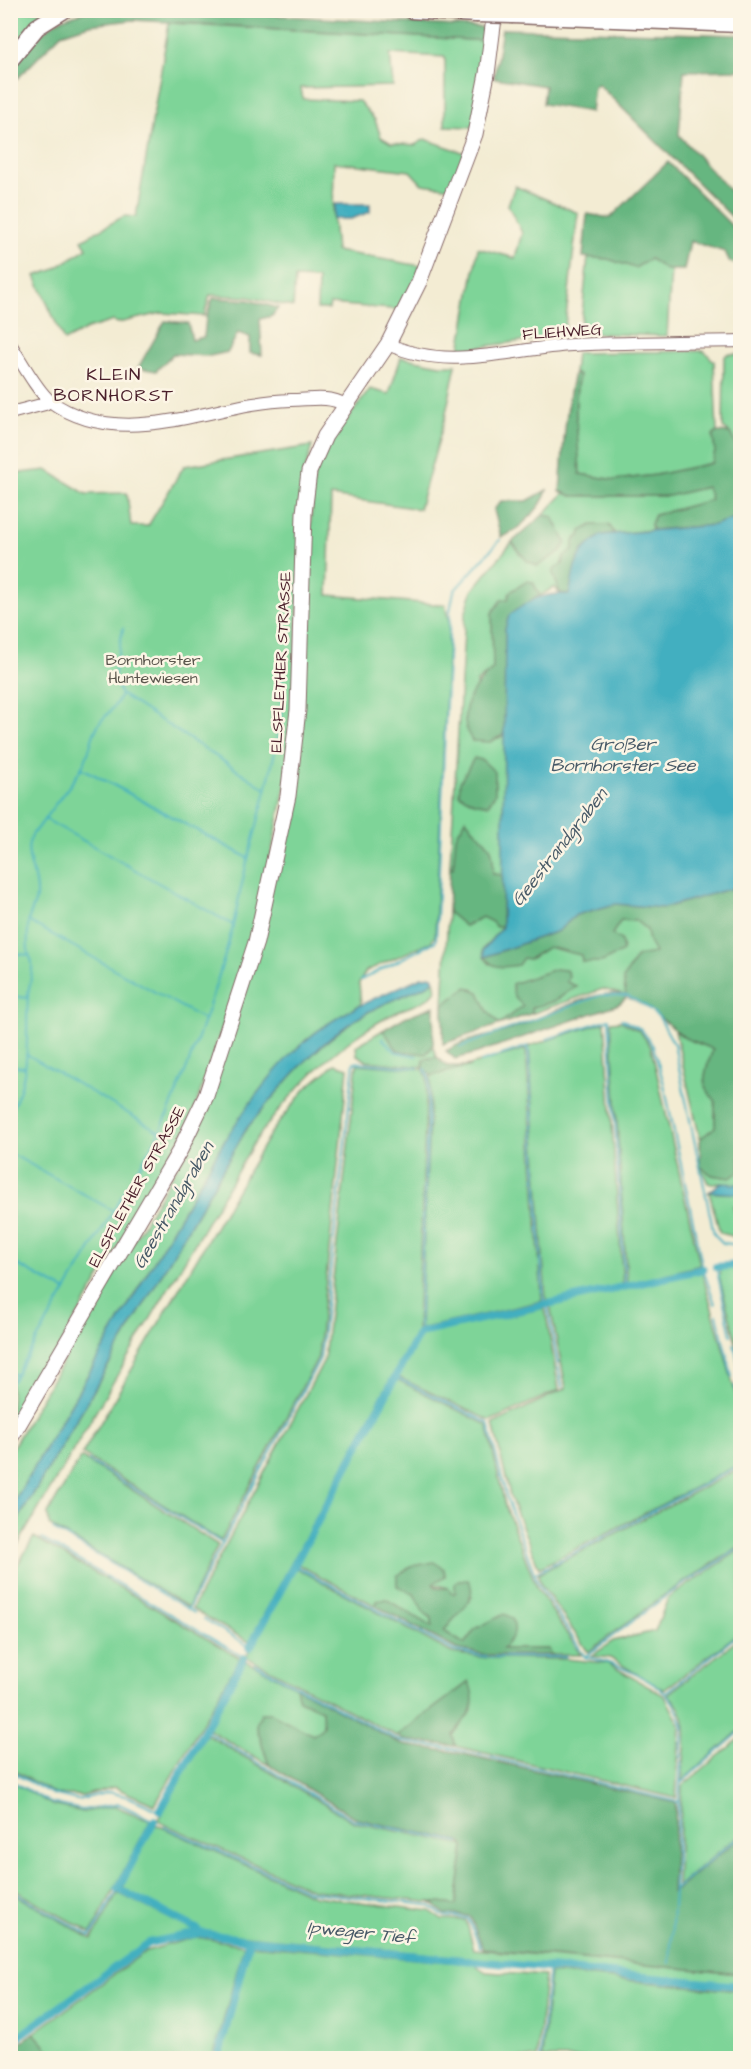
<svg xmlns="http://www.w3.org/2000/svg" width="751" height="2069" font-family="'Architects Daughter',sans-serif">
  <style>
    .green { fill: #7ed498; stroke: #647a62; stroke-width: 1.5 }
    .forest { fill: #66b680; stroke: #586a56; stroke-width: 1.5 }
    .water { fill: #42afc0; stroke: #466776; stroke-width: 1.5 }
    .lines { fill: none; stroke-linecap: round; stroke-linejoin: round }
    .stream { stroke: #42afc0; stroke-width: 2 }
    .canal { stroke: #42afc0; stroke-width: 8 }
    .minor-casing { stroke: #856766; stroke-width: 14 }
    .major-casing { stroke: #856766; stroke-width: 17 }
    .highway-casing { stroke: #856766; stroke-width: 19 }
    .minor { stroke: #fff; stroke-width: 12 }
    .major { stroke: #fff; stroke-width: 15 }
    .highway { stroke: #fff; stroke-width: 16 }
    .highway-bridge-casing { stroke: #856766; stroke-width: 19; stroke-linecap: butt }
    .highway-bridge { stroke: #fff; stroke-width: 16 }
    .labels { text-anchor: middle; stroke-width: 5; stroke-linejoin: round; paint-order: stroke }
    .street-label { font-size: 16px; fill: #4a1f2b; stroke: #fcf5e5 }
    .park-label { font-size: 16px; fill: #5a554c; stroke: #fcf5e5 }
    .neighbourhood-label { font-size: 18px; letter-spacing: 1.5px; fill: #4a1f2b; stroke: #fcf5e5 }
    .water-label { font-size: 18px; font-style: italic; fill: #475967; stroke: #fcf5e5 }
  </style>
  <rect width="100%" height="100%" fill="#fcf5e5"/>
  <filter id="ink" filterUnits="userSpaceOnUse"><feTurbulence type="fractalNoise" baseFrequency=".0167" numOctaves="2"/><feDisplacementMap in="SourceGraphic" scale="12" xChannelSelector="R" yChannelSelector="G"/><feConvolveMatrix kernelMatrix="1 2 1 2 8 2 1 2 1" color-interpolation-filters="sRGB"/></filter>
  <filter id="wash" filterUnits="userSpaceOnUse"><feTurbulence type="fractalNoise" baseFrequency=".008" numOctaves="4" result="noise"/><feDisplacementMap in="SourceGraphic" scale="24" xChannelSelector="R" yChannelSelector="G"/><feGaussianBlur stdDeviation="1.35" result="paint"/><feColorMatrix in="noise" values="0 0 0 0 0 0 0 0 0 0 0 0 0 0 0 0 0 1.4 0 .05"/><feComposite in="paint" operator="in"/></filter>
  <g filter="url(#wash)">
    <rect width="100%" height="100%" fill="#f3ecd3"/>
    <path class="green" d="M 11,11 L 57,11 L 11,53 Z
      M 169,23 L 488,41 L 473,127 L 445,126 L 445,57 L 390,54 L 393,86 L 301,88 L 303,99 L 359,101 L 375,120 L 381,137 L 391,143 L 415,145 L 425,139 L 465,153 L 452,188 L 422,184 L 410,171 L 334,162 L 333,219 L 336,251 L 421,266 L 403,310 L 330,304 L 329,309 L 317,309 L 318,279 L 295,278 L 293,307 L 248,297 L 210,295 L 204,316 L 162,313 L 118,323 L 113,321 L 87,329 L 64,341 L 35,276 L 53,270 L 87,248 L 82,240 L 124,216 L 136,217 Z
      M 515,186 L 578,213 L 564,335 L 460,350 L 478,248 L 515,258 L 522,233 L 508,205 Z
      M 588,257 L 608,259 L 635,268 L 650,259 L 666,270 L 671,270 L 667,336 L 580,333 Z
      M 704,351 L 714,361 L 717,432 L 713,436 L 715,452 L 712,463 L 656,475 L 615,480 L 579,474 C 579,443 572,404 579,376 L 574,373 L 576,353 Z
      M 727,354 L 740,354 L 740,467 L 735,468 L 730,433 L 723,428 L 724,358 Z
      M 401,357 L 440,365 L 456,365 L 445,418 L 419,509 L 331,496 L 328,595 L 445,605 L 449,621 L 435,936 L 431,942 L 366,971 L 359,983 L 361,1004 L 306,1040 L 224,1141 L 11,1507 L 11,1450 L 185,1153 L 293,804 L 314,475 L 323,452 L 370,389 L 389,394 Z
      M 312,446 L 304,474 L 294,707 L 286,782 L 258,919 L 190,1123 L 11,1430 L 11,474 L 47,470 L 86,494 L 127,493 L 131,526 L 148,526 L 184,466 Z
      M 708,487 L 712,500 L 655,515 L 651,524 L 652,530 L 615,534 L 609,525 L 575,539 L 572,551 L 564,556 L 556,582 L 561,590 L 560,593 L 554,587 L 540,596 L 533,582 L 492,613 L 493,669 L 477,682 L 467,722 L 472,741 L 499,738 L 505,734 L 503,875 L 492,874 C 496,837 484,846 466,820 L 453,869 L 450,865 L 465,615 L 472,591 L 512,542 L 519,553 L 537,566 L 561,551 L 553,517 L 543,515 L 564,493 L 572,496 L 668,496 Z
      M 448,912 L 465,926 L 482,917 L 492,922 L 496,927 L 502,927 L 483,949 L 484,957 L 490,964 L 523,958 L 530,959 L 548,947 L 581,955 L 612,934 L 621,920 L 636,921 L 647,930 L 649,942 L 656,953 L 627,996 L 603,989 L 533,1013 L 531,1008 L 555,1001 L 576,986 L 538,976 L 512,984 L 524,1006 L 499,1024 L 487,1010 L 479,992 L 467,987 L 443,1005 Z
      M 434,980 L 436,990 C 427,1004 411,1005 397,1012 C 383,1019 367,1029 354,1038 C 314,1067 284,1102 255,1141 L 11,1556 L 11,1532 L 247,1128 C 283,1085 320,1038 370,1011 C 389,1000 410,993 429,984 Z
      M 621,1021 L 640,1031 L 651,1047 L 700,1265 L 627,1284 L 611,1022 Z
      M 605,1022 L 623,1285 L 546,1302 L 529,1046 Z
      M 383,1030 L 398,1051 L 426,1054 L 433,1046 L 437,1057 L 424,1059 L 423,1067 L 367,1061 L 357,1055 L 356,1046 Z
      M 675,1031 L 685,1038 L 713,1049 C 707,1069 697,1083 715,1100 L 715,1127 L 700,1139 Z
      M 526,1049 L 542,1301 L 420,1329 L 431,1076 Z
      M 335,1064 L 348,1068 L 318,1357 L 221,1541 L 82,1454 L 270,1134 L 306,1088 Z
      M 357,1064 L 423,1069 L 427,1077 L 417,1330 L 249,1642 L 192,1609 L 324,1360 Z
      M 700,1166 L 712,1175 L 730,1178 L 740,1171 L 740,1184 L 708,1183 Z
      M 709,1192 L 740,1194 L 740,1210 L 733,1206 L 735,1213 L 740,1216 L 740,1238 L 720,1233 Z
      M 740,1268 L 740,1358 L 719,1276 L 720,1269 Z
      M 702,1272 L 740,1410 L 740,1464 L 539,1568 L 511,1499 L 493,1424 L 566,1388 L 550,1306 Z
      M 545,1308 L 559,1390 L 490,1421 L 398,1377 L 420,1335 Z
      M 396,1379 L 487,1425 L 505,1505 L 537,1588 L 581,1655 L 553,1655 L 548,1649 L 501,1649 L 475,1629 L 464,1644 L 444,1631 L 472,1597 L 451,1593 L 449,1588 L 433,1584 L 445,1576 L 444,1569 L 397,1576 L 397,1585 L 414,1594 L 424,1613 L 432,1618 L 432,1628 L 386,1599 L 377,1601 L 376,1606 L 297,1564 Z
      M 81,1457 L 218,1545 L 188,1607 L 49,1525 L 48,1513 Z
      M 740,1468 L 740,1546 L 664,1595 L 588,1652 L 540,1583 L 538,1574 Z
      M 34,1537 L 240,1658 L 155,1805 L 114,1787 L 83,1796 L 55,1794 L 11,1769 L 11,1576 Z
      M 740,1550 L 740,1632 L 664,1690 L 610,1658 L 592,1656 L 613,1641 L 655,1631 L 668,1598 Z
      M 295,1567 L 452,1653 L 487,1658 L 566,1659 L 607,1663 L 665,1696 L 680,1725 L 676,1798 L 455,1746 L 453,1735 L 472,1710 L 469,1682 L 397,1736 L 246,1657 Z
      M 740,1638 L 740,1730 L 682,1781 C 684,1750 694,1717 668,1694 Z
      M 245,1660 L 296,1687 L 299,1700 L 322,1710 L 323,1727 L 313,1736 L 271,1713 L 256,1725 L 269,1765 L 207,1729 Z
      M 206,1734 L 354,1822 L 464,1845 L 456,1905 L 313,1890 L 157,1821 Z
      M 740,1738 L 740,1834 L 677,1886 L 682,1786 Z
      M 11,1781 L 52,1805 L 83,1812 L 115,1806 L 150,1821 L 91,1933 L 11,1888 Z
      M 155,1824 L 314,1896 L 430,1911 L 442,1919 L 466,1920 L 474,1949 L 740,1974 L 740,1984 L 203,1932 L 125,1890 L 123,1883 Z
      M 11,1892 L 92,1939 L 118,1893 L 193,1930 L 190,1933 L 145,1943 L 11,2041 Z
      M 196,1937 L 244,1945 L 213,2058 L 56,2058 L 34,2033 L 146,1951 Z
      M 250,1945 L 474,1964 L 486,1972 L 545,1976 L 537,2058 L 221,2058 Z
      M 550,1973 L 740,1991 L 740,2058 L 542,2058 Z"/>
    <path class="forest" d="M 88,11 L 202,11 L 490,28 L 488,41 L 133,20 L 89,25 L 61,34 L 18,78 L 13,70 C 23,52 39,34 56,22 C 65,17 78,14 88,11 Z
      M 502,29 L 740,35 L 740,70 L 684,71 L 679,135 L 740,202 L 740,225 L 598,84 L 594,87 L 591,112 L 543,104 L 545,86 L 494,78 Z
      M 668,162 L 740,234 L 740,265 L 730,262 L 725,252 L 690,241 L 684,270 L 666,270 L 650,259 L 635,268 L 608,259 L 583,257 L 587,214 L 610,218 Z
      M 213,298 L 248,300 L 278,308 L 272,316 L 260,319 L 262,355 L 250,353 L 250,337 L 238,333 L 228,352 L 210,356 L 173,354 L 156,371 L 138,368 L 165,321 L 188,323 L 192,340 L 204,337 L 206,318 Z
      M 574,373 L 579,375 C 572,404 579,443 580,474 L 615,480 L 656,475 L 712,463 L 715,452 L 713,436 L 717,432 L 730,433 L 737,447 L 736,467 L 740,467 L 740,516 L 715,525 L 652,530 L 651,524 L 655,515 L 711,500 L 707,487 L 669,496 L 572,496 L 560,491 C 563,452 565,412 574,373 Z
      M 547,490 C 543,507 518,532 501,537 L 494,510 L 501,501 L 527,501 Z
      M 543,515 L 553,517 L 566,543 L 561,551 L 538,566 L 527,561 L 512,542 Z
      M 592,525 L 609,525 L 615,534 L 601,535 L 571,591 L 569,594 L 560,593 L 553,573 L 556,567 L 563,564 L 564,556 L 572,551 L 575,539 L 580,536 L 581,531 Z
      M 527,581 L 533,582 L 540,596 L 534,598 L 505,629 L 505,734 L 490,742 L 472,741 C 455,713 471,688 493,669 L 492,613 L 501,600 L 508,599 L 510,592 Z
      M 474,758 L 482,760 L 495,772 L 495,794 L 488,805 L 474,802 L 459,794 L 460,782 Z
      M 466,819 C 484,846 495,837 493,874 L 503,875 L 502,927 L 496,927 L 492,922 L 482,917 L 465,926 L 448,912 L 450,865 L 453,868 L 456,836 Z
      M 740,886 L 740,1171 L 730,1178 L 712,1175 L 700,1166 L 700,1139 L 715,1127 L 715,1100 C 697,1083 707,1069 713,1049 L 685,1038 L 646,1006 L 627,997 L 619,1004 L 477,1053 L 455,1059 L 446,1051 C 470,1037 479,1039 503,1032 C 537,1023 592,985 626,996 L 623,979 L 637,956 L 655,953 L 649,942 L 647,930 L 636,921 L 621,920 L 612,934 L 621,940 L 623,951 L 602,962 L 582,962 L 581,955 L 548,947 L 529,959 L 523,958 L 518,965 C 503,967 495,970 484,957 L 558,931 L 576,915 L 615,904 L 663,908 Z
      M 555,969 L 566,970 L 569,975 L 567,982 L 576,986 L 555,1001 L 531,1008 L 533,1013 L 443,1044 L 443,1005 L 467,987 L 479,992 L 487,1010 L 499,1024 L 523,1006 L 514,997 L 512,984 Z
      M 434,1006 L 433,1046 L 426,1054 L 398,1051 L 383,1030 L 405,1017 Z
      M 437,1057 L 447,1066 L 471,1066 L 431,1076 L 423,1067 L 424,1059 Z
      M 434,1562 L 444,1569 L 445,1576 L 433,1584 L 437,1588 L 449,1588 L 451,1593 L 455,1593 L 455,1584 L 458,1581 L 468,1580 C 481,1599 455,1615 444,1631 L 464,1644 L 475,1629 L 504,1614 L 512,1618 C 518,1634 512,1638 502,1649 L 548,1649 L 553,1655 L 487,1655 L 456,1649 L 376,1606 L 377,1601 L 386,1599 L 432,1627 L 432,1618 L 424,1613 L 414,1594 L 397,1586 L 397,1576 L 412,1566 Z
      M 469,1682 C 479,1708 469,1714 453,1735 L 455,1746 L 403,1740 L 397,1736 Z
      M 296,1687 L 403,1745 L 455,1752 L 676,1803 L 672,1893 L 740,1838 L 740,1974 L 483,1949 L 470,1916 L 445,1914 L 430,1902 L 456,1905 L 464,1846 L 460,1841 L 357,1819 L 269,1765 L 256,1725 L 261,1713 L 271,1713 L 313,1735 L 323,1727 L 322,1710 L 299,1700 Z
      M 34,2033 L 56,2058 L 11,2058 L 11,2050 Z"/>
    <path class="water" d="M 335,204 L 370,204 L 370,212 L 351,219 L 333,219 Z
      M 740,516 L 740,886 L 663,908 L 615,904 L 576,915 L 558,931 L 484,957 L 483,950 L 502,927 L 505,629 L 509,615 C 531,599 541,593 569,594 L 575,566 L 583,550 L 601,535 L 714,525 Z
      M 432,976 L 434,980 L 430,984 C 410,993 389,1001 370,1011 C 320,1038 283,1085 247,1128 L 11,1532 L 11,1507 L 224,1141 C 248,1105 272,1070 305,1041 C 338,1012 382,995 422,977 Z
      M 720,1183 L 740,1184 L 740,1194 L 709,1192 Z"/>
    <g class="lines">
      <path class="stream" d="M 122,695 L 266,789
        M 82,768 L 248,858
        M 45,819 L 233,925
        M 30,922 L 203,1019
        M 10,953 L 29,955
        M 361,980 L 436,941 L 450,611 L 454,591 L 500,540
        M 10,996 L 28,998
        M 621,1019 L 641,1029 L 653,1046 L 664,1084 L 703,1269 L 715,1304
        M 382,1038 L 396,1052 L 417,1056
        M 547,1039 L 609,1019 L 625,1287
        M 460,1047 L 601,995 L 627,996 L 646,1006 L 659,1017 L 674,1044 L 714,1234 L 723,1243 L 740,1245
        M 28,1055 L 160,1132
        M 481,1062 L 528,1046 L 544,1305
        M 10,1066 L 25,1067
        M 10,1112 C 33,1072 25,1038 28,995 C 29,985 33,973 32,963 C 32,959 28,955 28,950 C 27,941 28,928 29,918 C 31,911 36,904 36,896 C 38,868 14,848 42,823 C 54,803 72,786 83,765 C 91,752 90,734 101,721 C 109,712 116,707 121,695 L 114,678 L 123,628
        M 10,1153 L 112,1210
        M 10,1261 L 66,1291
        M 716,1267 L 731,1335
        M 547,1304 L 562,1387
        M 717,1315 L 732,1377
        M 419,1333 L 429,1078 L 425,1069
        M 734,1344 L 740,1370
        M 10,1372 L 16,1375
        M 395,1377 L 488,1423 L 507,1499 L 538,1584 L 585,1657 C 607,1660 648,1677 665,1693 C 675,1701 679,1715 683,1726 L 670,1963
        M 10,1385 L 160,1132 C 188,1069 214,997 232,930 C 238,905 242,879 249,855 C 260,812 294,702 278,663
        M 735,1386 L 740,1405
        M 89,1461 L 222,1543
        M 53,1529 L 188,1609
        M 42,1539 L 245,1658
        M 294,1565 L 454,1651 L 488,1657 L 566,1657
        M 534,1574 L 740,1465
        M 194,1613 L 188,1609 L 320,1358 L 354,1062 L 418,1068
        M 204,1619 L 250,1647
        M 586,1656 L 670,1593 L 740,1548
        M 255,1664 L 402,1742 L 455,1749 L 679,1802
        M 666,1693 L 740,1633
        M 204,1730 L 354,1820 L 459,1842
        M 10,1771 L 52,1794 L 78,1800 L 109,1792 L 129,1797 L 160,1811
        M 10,1780 L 51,1803 L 82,1810 L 119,1804 L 154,1821
        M 681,1783 L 740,1732
        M 165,1827 L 311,1892 L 428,1905 L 444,1916 L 468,1918 L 480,1947
        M 675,1889 L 740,1836
        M 10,1890 L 91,1936 L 118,1889
        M 540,2058 L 549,1968"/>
      <path class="canal" d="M 716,1267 L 740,1265
        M 250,1647 L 419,1333 L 703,1269
        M 160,1811 L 244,1658
        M 154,1821 L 118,1889 L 197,1929 L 199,1933
        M 10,2043 L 149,1943 L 199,1933 L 249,1940 L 740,1986
        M 218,2058 L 249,1940"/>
    </g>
  </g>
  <g filter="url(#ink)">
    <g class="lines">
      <defs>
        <path id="minor" d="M 10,344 C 20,359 37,391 50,401 C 124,454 211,402 291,400 C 309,400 329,395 345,405
          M 388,344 C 449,372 508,349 572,345 C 628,342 684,342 740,341
          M 10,413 L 45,404 L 48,400"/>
        <path id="major" d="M 10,1439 L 180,1150 L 206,1096 L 256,942 L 288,796 L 298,710 L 304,513 L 309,472 L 325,436 L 388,344 L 419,282 L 475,134 L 487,74 L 495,10"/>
        <path id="highway" d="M 411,10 L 476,14
          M 513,15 L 740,24
          M 10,60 L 37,27 L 64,10"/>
      </defs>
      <use href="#minor" class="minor-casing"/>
      <use href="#major" class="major-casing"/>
      <use href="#highway" class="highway-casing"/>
      <use href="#minor" class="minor"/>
      <use href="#major" class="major"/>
      <use href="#highway" class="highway"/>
      <defs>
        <path id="highway-bridge" d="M 476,14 L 513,15"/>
      </defs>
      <use href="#highway-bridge" class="highway-bridge-casing"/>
      <use href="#highway-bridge" class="highway-bridge"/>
    </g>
  </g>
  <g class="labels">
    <g class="street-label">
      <text transform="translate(562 331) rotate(-4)" y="6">FLIEHWEG</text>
      <text transform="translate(280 662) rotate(-87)" y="6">ELSFLETHER STRASSE</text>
      <text transform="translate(136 1186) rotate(-61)" y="6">ELSFLETHER STRASSE</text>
    </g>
    <g class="park-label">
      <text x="153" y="665">Bornhorster<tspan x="153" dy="18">Huntewiesen</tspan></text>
    </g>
    <g class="neighbourhood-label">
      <text x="114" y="380">KLEIN<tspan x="114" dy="21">BORNHORST</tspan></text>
    </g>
    <g class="water-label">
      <text x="623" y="750">Großer<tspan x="623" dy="21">Bornhorster See</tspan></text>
      <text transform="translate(559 847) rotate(-52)" y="6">Geestrandgraben</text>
      <text transform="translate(173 1205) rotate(-60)" y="6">Geestrandgraben</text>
      <text transform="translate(361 1932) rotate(6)" y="6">Ipweger Tief</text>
    </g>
  </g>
  <rect width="751" height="2069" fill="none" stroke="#fcf5e5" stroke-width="36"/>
</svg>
